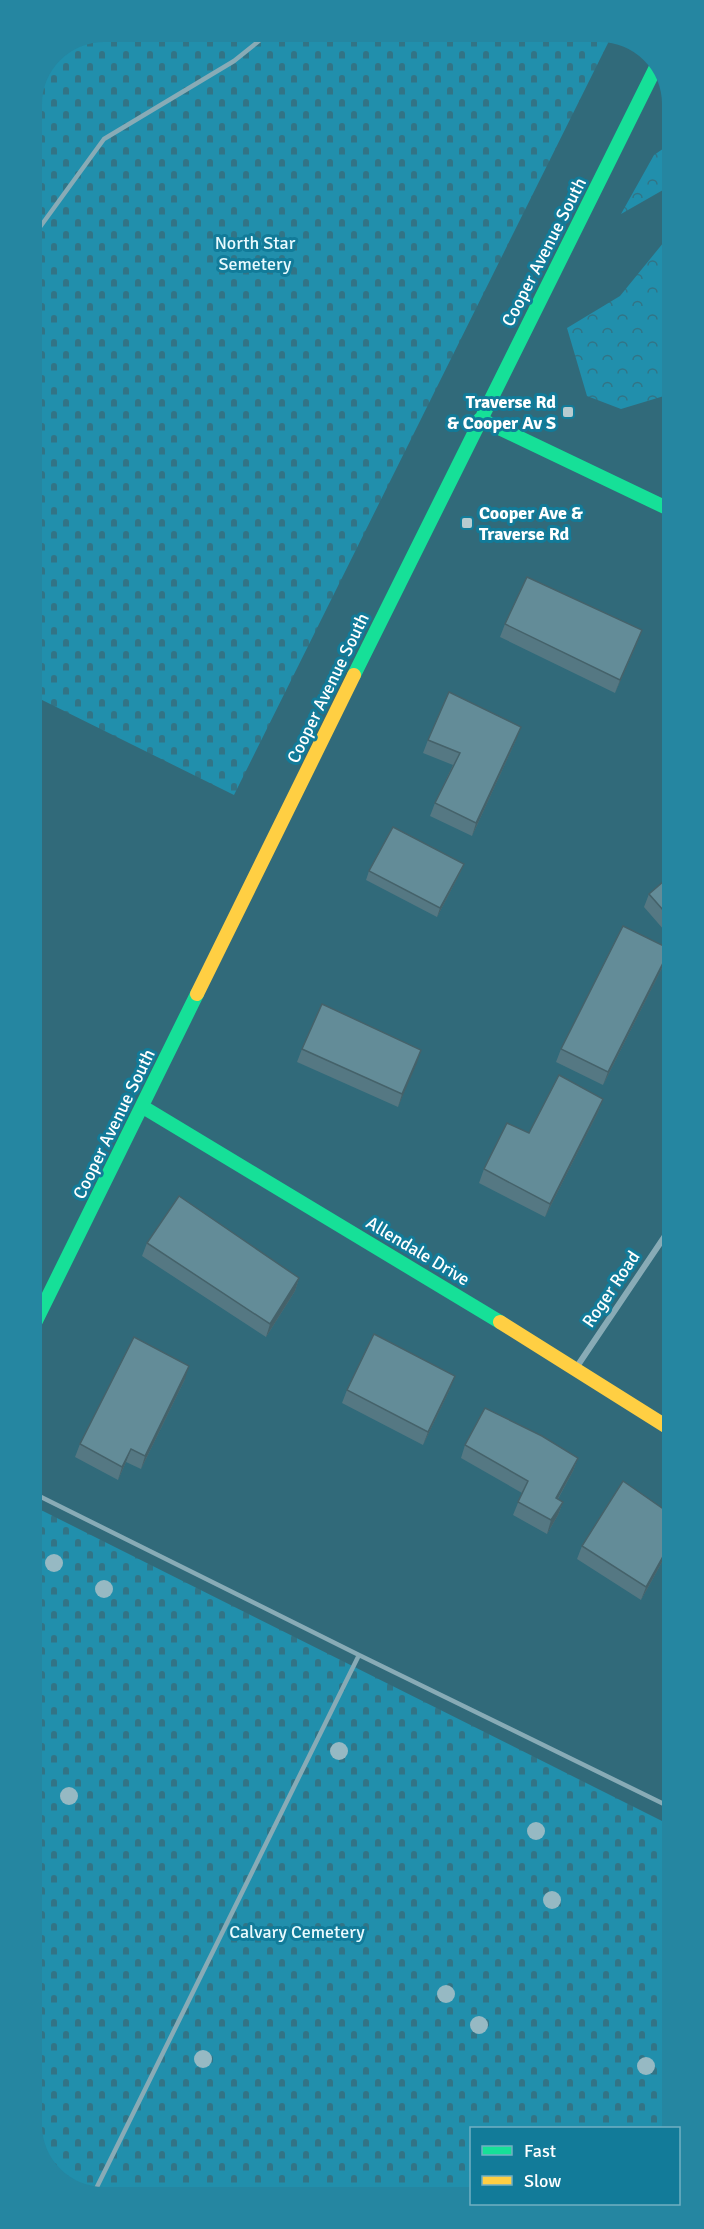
<svg xmlns="http://www.w3.org/2000/svg" width="704" height="2229" font-family="Signika,sans-serif">
  <style>
    .forest { fill: url(#forest-crowns) }
    .cemetery { fill: url(#cemetery-stones) }
    .lines { fill: none; stroke-linecap: round; stroke-linejoin: round }
    .lane { stroke: #88abb6; stroke-width: 4.5 }
    .street { stroke: #88abb6; stroke-width: 6 }
    .fast { stroke: #16e098; stroke-width: 14 }
    .slow { stroke: #ffcf43; stroke-width: 14 }
    .tree { fill: #96b9c3 }
    .wall { fill: #557883 }
    .shaded-wall { fill: #45626a }
    .building { fill: #638c98; stroke: #45626a; stroke-width: 1.5 }
    .poi-dot { fill: #b7cbd0; stroke: #127b99; stroke-width: 2 }
    .labels { text-anchor: middle; stroke-width: 6; stroke-linejoin: round; paint-order: stroke }
    .park-label { font-size: 18px; fill: #e8fafe; stroke: #127b99 }
    .street-label { font-size: 18px; fill: #fff; stroke: #127b99 }
    .poi-label { font-size: 18px; font-weight: bold; fill: #fff; stroke: #127b99; text-anchor: end }
  </style>
  <defs>
    <pattern id="forest-crowns" width="20" height="18" patternUnits="userSpaceOnUse" patternTransform="scale(1.5)"><rect width="20" height="18" fill="#218fac"/><path d="M2 6a3 3 0 1 1 6 0M12 15a3 3 0 1 1 6 0" fill="none" stroke="#327486"/></pattern>
    <pattern id="cemetery-stones" width="16" height="16" patternUnits="userSpaceOnUse" patternTransform="scale(1.5)"><rect width="16" height="16" fill="#218fac"/><path d="M2 7V4a2 2 0 0 1 4 0v3zM10 15v-3a2 2 0 0 1 4 0v3z" fill="#327486"/></pattern>
  </defs>
  <rect width="100%" height="100%" fill="#316a7a"/>
  <path class="forest" d="M 670,144 L 670,186 L 621,214 L 654,155 Z
    M 670,231 L 670,396 L 664,396 L 621,409 L 587,396 L 567,328 L 620,296 L 668,237 Z"/>
  <path class="cemetery" d="M 104,32 L 605,32 L 612,35 L 234,795 L 32,695 L 32,100 L 53,52 Z
    M 33,1506 L 672,1826 L 671,2128 L 472,2128 L 471,2196 L 99,2197 L 56,2180 L 34,2143 Z"/>
  <g class="lines">
    <path class="lane" d="M 32,238 L 104,139 L 234,61 L 270,32
      M 33,1493 L 359,1655 L 93,2195
      M 359,1655 L 672,1808"/>
    <path class="street" d="M 576,1368 L 671,1227"/>
    <path class="fast" d="M 480,419 L 671,510
      M 354,675 L 657,65
      M 143,1107 L 500,1322
      M 33,1327 L 197,994"/>
    <path class="slow" d="M 197,994 L 354,675
      M 500,1322 L 672,1430"/>
  </g>
  <g class="tree">
    <circle cx="54" cy="1563" r="9"/>
    <circle cx="104" cy="1589" r="9"/>
    <circle cx="339" cy="1751" r="9"/>
    <circle cx="69" cy="1796" r="9"/>
    <circle cx="536" cy="1831" r="9"/>
    <circle cx="552" cy="1900" r="9"/>
    <circle cx="446" cy="1994" r="9"/>
    <circle cx="479" cy="2025" r="9"/>
    <circle cx="203" cy="2059" r="9"/>
    <circle cx="646" cy="2066" r="9"/>
  </g>
  <path class="wall" d="M 505,624 L 642,630 L 637,643 L 615,693 L 500,637 Z
    M 428,740 L 516,740 L 472,836 L 430,816 L 435,803 L 453,765 L 423,753 Z
    M 671,838 L 671,860 L 665,853 L 669,839 Z
    M 464,864 L 460,873 L 437,917 L 366,880 L 369,871 Z
    M 671,875 L 671,938 L 644,907 L 649,894 Z
    M 670,949 L 665,962 L 603,1085 L 556,1062 L 561,1049 Z
    M 302,1049 L 421,1050 L 398,1107 L 297,1062 Z
    M 603,1099 L 598,1112 L 545,1217 L 479,1183 L 484,1169 L 529,1133 Z
    M 147,1243 L 299,1278 L 295,1291 L 266,1337 L 142,1256 Z
    M 185,1379 L 141,1469 L 126,1462 L 118,1480 L 75,1457 L 80,1444 Z
    M 450,1389 L 423,1445 L 342,1403 L 347,1390 Z
    M 465,1445 L 578,1458 L 573,1471 L 558,1499 L 563,1502 L 558,1515 L 547,1534 L 513,1515 L 522,1493 L 461,1458 Z
    M 672,1515 L 672,1544 L 641,1600 L 577,1559 L 582,1546 Z"/>
  <path class="shaded-wall" d="M 642,630 L 637,643 L 615,693 L 620,680 Z
    M 521,727 L 516,740 L 472,836 L 476,823 Z
    M 464,864 L 460,873 L 437,917 L 440,908 Z
    M 670,949 L 665,962 L 603,1085 L 608,1072 Z
    M 421,1050 L 417,1063 L 398,1107 L 402,1094 Z
    M 603,1099 L 598,1112 L 545,1217 L 550,1204 Z
    M 299,1278 L 295,1291 L 266,1337 L 270,1324 Z
    M 189,1366 L 185,1379 L 141,1469 L 145,1456 Z
    M 455,1376 L 450,1389 L 423,1445 L 428,1432 Z
    M 131,1449 L 126,1462 L 118,1480 L 122,1467 Z
    M 578,1458 L 573,1471 L 551,1511 L 556,1498 Z
    M 563,1502 L 558,1515 L 547,1534 L 551,1520 Z
    M 672,1540 L 672,1544 L 641,1600 L 646,1587 Z"/>
  <path class="building" d="M 527,577 L 642,630 L 620,680 L 505,624 Z
    M 449,692 L 521,727 L 476,823 L 435,803 L 460,753 L 428,740 Z
    M 393,827 L 464,864 L 440,908 L 369,871 Z
    M 671,875 L 671,919 L 649,894 Z
    M 623,926 L 670,949 L 608,1072 L 561,1049 Z
    M 322,1004 L 421,1050 L 402,1094 L 302,1049 Z
    M 559,1075 L 603,1099 L 550,1204 L 484,1169 L 507,1123 L 529,1133 Z
    M 179,1196 L 299,1278 L 270,1324 L 147,1243 Z
    M 374,1334 L 455,1376 L 428,1432 L 347,1390 Z
    M 134,1337 L 189,1366 L 145,1456 L 131,1449 L 122,1467 L 80,1444 Z
    M 485,1408 L 542,1436 L 578,1458 L 556,1498 L 563,1502 L 551,1520 L 518,1502 L 528,1481 L 465,1445 Z
    M 623,1481 L 672,1515 L 672,1540 L 646,1587 L 582,1546 Z"/>
  <g class="poi-dot">
    <rect x="562" y="406" width="12" height="12" rx="3"/>
    <rect x="461" y="517" width="12" height="12" rx="3"/>
  </g>
  <g class="labels">
    <g class="park-label">
      <text x="255" y="249">North Star<tspan x="255" dy="21">Semetery</tspan></text>
      <text x="297" y="1938">Calvary Cemetery</text>
    </g>
    <g class="street-label">
      <text transform="translate(544 252) rotate(-63)" y="6">Cooper Avenue South</text>
      <text transform="translate(328 688) rotate(-64)" y="6">Cooper Avenue South</text>
      <text transform="translate(114 1124) rotate(-64)" y="6">Cooper Avenue South</text>
      <text transform="translate(418 1251) rotate(31)" y="6">Allendale Drive</text>
      <text transform="translate(611 1289) rotate(-56)" y="6">Roger Road</text>
    </g>
    <g class="poi-label">
      <text x="556" y="408">Traverse Rd<tspan x="556" dy="21">&amp; Cooper Av S</tspan></text>
      <text x="479" y="519" text-anchor="start">Cooper Ave &amp;<tspan x="479" dy="21">Traverse Rd</tspan></text>
    </g>
  </g>
  <path d="M0 0H704V2229H0ZM104 42H600A62 62 0 0 1 662 104V2125A62 62 0 0 1 600 2187H104A62 62 0 0 1 42 2125V104A62 62 0 0 1 104 42Z" fill="#2586a1" fill-rule="evenodd"/>
  <rect x="470" y="2127" width="210" height="78" fill="#127b99" stroke="#71b0c2" stroke-width="1.5"/>
  <rect x="482" y="2146" width="30" height="9" fill="#16e098" stroke="#71b0c2" stroke-width="1.5"/>
  <text x="524" y="2157" font-size="18" fill="#ffffff">Fast</text>
  <rect x="482" y="2176" width="30" height="9" fill="#ffcf43" stroke="#71b0c2" stroke-width="1.5"/>
  <text x="524" y="2187" font-size="18" fill="#ffffff">Slow</text>
</svg>
